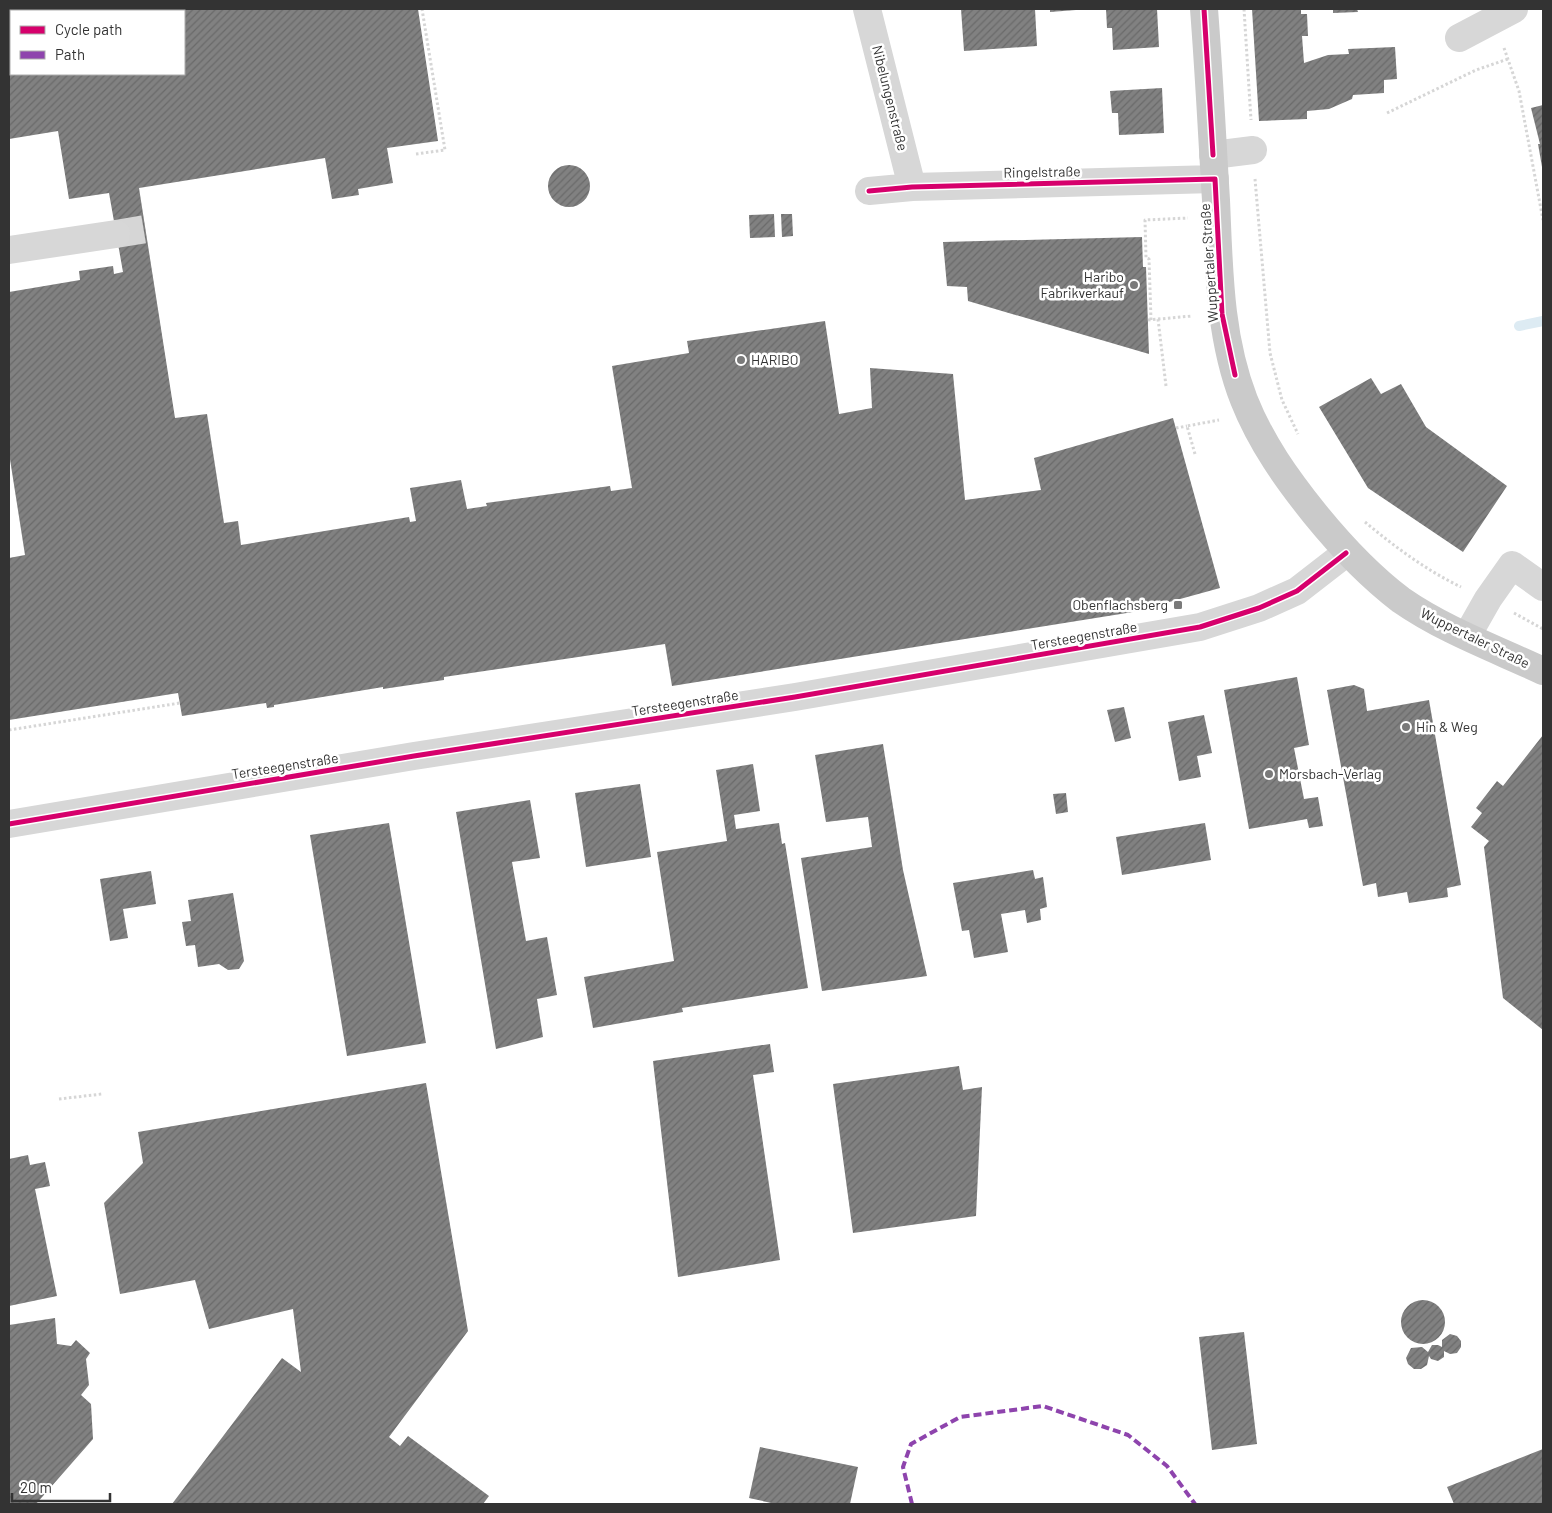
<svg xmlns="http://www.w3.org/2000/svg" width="1552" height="1513" font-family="Barlow,sans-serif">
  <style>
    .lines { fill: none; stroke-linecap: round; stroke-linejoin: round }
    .stream { stroke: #ddebf3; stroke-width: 10 }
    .building { fill: url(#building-hatch); fill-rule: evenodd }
    .minor-tunnel { stroke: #d6d6d6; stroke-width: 28; stroke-dasharray: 28 14; stroke-linecap: butt }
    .path { stroke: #d6d6d6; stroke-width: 3; stroke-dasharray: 2.5 2.5; stroke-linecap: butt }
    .minor { stroke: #d7d7d7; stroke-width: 28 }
    .major { stroke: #cacaca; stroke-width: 28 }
    .quiet { stroke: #8e44ad; stroke-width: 4; stroke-dasharray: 8 4; stroke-linecap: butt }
    .cycleway-casing { stroke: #fff; stroke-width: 8 }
    .cycleway { stroke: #d6006c; stroke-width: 5 }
    .poi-dot { fill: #7a7a7a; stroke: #fff; stroke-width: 2 }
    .labels { text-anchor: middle; stroke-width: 5; stroke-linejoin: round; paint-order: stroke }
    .street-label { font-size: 14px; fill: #333; stroke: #fff }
    .poi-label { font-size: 14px; fill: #333; stroke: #fff; text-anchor: start }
  </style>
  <defs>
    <pattern id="building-hatch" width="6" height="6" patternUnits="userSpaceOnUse" patternTransform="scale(1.25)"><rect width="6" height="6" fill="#818181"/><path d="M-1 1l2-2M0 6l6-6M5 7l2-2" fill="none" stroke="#6a6a6a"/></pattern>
  </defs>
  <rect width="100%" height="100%" fill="#fff"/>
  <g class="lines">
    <path class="stream" d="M 1519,326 L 1543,321"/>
  </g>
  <path class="building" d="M 9,9 L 418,9 L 438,141 L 387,148 L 393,183 L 358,189 L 359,195 L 332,199 L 325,158 L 139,188 L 175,418 L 207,414 L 224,523 L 238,521 L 241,545 L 409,517 L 410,522 L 416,521 L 410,488 L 461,480 L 467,509 L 487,506 L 486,503 L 610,486 L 611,491 L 632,488 L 612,366 L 689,353 L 687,341 L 825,321 L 839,414 L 872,408 L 870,368 L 953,374 L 965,500 L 1041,490 L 1034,458 L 1173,418 L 1220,588 L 1133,612 L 672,686 L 665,644 L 444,677 L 444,680 L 383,689 L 383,687 L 274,705 L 274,707 L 267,708 L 266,703 L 182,716 L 178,693 L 9,720 L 9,558 L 25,555 L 9,453 L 9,292 L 80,280 L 79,271 L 113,266 L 114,274 L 123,272 L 109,193 L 69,199 L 58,131 L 9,139 ZM 11,11 L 184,11 L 184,74 L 11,74 Z
    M 961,9 L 1035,9 L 1037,46 L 964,51 Z
    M 1050,9 L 1076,9 L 1076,10 L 1050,12 Z
    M 1106,9 L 1157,9 L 1159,47 L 1113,50 L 1112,28 L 1107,28 Z
    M 1252,9 L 1301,9 L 1301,14 L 1307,14 L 1308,36 L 1302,36 L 1304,63 L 1328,55 L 1349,54 L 1348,49 L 1395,47 L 1397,79 L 1384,80 L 1384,93 L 1353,95 L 1352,99 L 1329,109 L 1307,111 L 1307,119 L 1259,121 Z
    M 1333,9 L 1357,9 L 1358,12 L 1333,13 Z
    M 1162,88 L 1164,133 L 1119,135 L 1118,113 L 1112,113 L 1110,91 Z
    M 1543,105 L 1543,167 L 1542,167 L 1538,144 L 1540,144 L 1531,108 Z
    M548 186a21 21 0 1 1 42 0a21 21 0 1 1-42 0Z
    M 774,214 L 775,237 L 750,238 L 749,215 Z
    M 781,214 L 792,214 L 793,236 L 782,237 Z
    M 1142,237 L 1143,267 L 1146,267 L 1149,354 L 968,301 L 967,287 L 947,286 L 943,242 Z
    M 1371,378 L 1381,394 L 1401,384 L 1426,427 L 1507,486 L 1463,552 L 1368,488 L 1319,407 Z
    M 1297,677 L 1309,745 L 1294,748 L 1304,799 L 1318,797 L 1323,826 L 1309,828 L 1307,819 L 1249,829 L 1224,690 Z
    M 1354,685 L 1364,689 L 1367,711 L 1429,700 L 1461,885 L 1447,888 L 1448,897 L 1409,903 L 1407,892 L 1378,897 L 1376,883 L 1363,886 L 1327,690 Z
    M 1124,707 L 1131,738 L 1115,742 L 1107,710 Z
    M 1204,715 L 1212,753 L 1197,756 L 1201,777 L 1179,781 L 1168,722 Z
    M 1543,735 L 1543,1030 L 1503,998 L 1484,847 L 1489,841 L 1471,827 L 1482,813 L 1476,808 L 1497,781 L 1503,786 Z
    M 883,744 L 903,870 L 927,976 L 822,991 L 801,858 L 872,847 L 868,817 L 826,822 L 815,755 Z
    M 753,764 L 760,811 L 734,815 L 736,829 L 779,823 L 782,844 L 785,843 L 808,988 L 682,1008 L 683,1012 L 593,1028 L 584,977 L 674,961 L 657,852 L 727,841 L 716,770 Z
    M 640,784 L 651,857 L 586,867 L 575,793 Z
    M 1066,793 L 1068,812 L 1056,814 L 1053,794 Z
    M 530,800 L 540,858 L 512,862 L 526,941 L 547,937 L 557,995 L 537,999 L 543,1037 L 496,1049 L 456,812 Z
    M 389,823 L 426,1043 L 347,1056 L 310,835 Z
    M 1205,823 L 1211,860 L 1122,875 L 1116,837 Z
    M 1033,870 L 1035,879 L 1043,877 L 1047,907 L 1040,909 L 1041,920 L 1027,923 L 1025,910 L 1001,914 L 1008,952 L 974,958 L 969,930 L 962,931 L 953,883 Z
    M 151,871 L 156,904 L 123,909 L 128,938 L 110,941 L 100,879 Z
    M 233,893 L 244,961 L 239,969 L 228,970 L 219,964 L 198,967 L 195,945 L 186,946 L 182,922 L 191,921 L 188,900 Z
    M 770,1044 L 774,1072 L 753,1075 L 780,1260 L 678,1277 L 653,1061 Z
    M 959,1066 L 963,1090 L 982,1087 L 976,1216 L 853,1233 L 833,1084 Z
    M 426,1083 L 468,1331 L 389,1437 L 400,1446 L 408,1436 L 489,1496 L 483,1504 L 172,1504 L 282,1358 L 301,1372 L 293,1309 L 209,1329 L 195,1280 L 120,1294 L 104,1203 L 143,1163 L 138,1132 Z
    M 28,1155 L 30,1165 L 45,1162 L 50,1186 L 35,1189 L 57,1296 L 9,1306 L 9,1159 Z
    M1401 1322a22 22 0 1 1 44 0a22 22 0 1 1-44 0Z
    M 55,1318 L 57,1344 L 71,1346 L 76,1340 L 90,1353 L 86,1359 L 89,1385 L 81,1395 L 91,1404 L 93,1439 L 36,1504 L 9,1504 L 9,1325 Z
    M 1244,1332 L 1257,1444 L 1212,1450 L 1199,1337 Z
    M 1450,1334 L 1457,1336 L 1461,1341 L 1461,1347 L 1457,1353 L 1450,1354 L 1444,1351 L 1444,1357 L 1438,1361 L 1431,1359 L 1429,1356 L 1427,1365 L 1421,1369 L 1414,1369 L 1408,1364 L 1406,1358 L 1411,1348 L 1422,1347 L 1428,1352 L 1432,1345 L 1438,1345 L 1442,1347 L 1442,1340 Z
    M 760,1447 L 858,1467 L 850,1504 L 776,1504 L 749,1498 Z
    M 1543,1449 L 1543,1504 L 1454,1504 L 1447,1487 Z"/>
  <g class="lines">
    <path class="minor-tunnel" d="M 116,234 L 146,229"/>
    <path class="path" d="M 1244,9 L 1251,120
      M 1504,48 L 1519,91 L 1543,220
      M 1387,113 L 1476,70 L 1508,59
      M 416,154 L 445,150 L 422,9
      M 1255,179 L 1270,353 L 1282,400 L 1298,434
      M 1158,319 L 1166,386
      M 1148,320 L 1192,316
      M 1151,320 L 1149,259 L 1146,258 L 1145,220 L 1188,218
      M 1176,428 L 1187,426
      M 1195,454 L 1187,426 L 1219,420
      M 1365,522 C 1395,547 1426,570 1461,587
      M 1514,613 L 1543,629
      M 9,730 L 180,703
      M 59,1099 L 102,1094"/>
    <path class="minor" d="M 867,9 L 912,187
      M 1459,38 L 1514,9
      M 1213,155 L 1253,150
      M 869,191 L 912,187 L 1215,179
      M 9,250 L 116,234
      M 1467,636 L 1488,599 L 1512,565 L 1543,587
      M 9,824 L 414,756 L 795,697 L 1200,627 L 1259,608 L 1297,591 L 1346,553"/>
    <path class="major" d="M 1204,9 C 1209,72 1212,136 1216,200 C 1219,268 1219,336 1244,400 C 1261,443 1287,479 1315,514 C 1341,546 1368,575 1401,600 C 1444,630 1496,649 1543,671"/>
    <path class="quiet" d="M 912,1504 L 903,1467 L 911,1444 L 960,1417 L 1043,1406 L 1128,1435 L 1167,1466 L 1195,1504"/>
    <defs>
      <path id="cycleway" d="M 1204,9 L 1213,155
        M 869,191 L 912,187 L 1215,179 L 1222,314 L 1235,375
        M 9,824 L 414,756 L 795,697 L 1200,627 L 1259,608 L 1297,591 L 1346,553"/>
    </defs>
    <use href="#cycleway" class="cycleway-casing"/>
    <use href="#cycleway" class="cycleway"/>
  </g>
  <g class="poi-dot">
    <circle cx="1134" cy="285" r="5"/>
    <circle cx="741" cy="360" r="5"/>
    <rect x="1173" y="600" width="10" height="10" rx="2.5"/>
    <circle cx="1406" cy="727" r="5"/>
    <circle cx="1269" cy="774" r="5"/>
  </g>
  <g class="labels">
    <g class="street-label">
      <text transform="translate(890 98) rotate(76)" y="5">Nibelungenstraße</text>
      <text transform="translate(1042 172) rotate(-1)" y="5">Ringelstraße</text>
      <text transform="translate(1209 263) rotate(-94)" y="5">Wuppertaler Straße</text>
      <text transform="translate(1084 636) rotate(-10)" y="5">Tersteegenstraße</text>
      <text transform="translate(1475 638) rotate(26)" y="5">Wuppertaler Straße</text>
      <text transform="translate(685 703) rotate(-9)" y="5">Tersteegenstraße</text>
      <text transform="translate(285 766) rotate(-9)" y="5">Tersteegenstraße</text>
    </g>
    <g class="poi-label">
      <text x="1124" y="282" text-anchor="end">Haribo<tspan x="1124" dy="16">Fabrikverkauf</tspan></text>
      <text x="751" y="365">HARIBO</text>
      <text x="1168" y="610" text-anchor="end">Obenflachsberg</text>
      <text x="1416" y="732">Hin &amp; Weg</text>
      <text x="1279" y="779">Morsbach-Verlag</text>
    </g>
  </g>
  <rect width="1552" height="1513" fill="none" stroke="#333333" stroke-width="20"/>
  <rect x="10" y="10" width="175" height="65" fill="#ffffff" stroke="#adadad"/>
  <rect x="20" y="26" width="25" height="8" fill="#d6006c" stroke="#adadad"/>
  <text x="55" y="35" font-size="15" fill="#333333">Cycle path</text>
  <rect x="20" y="51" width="25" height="8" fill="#8e44ad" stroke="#adadad"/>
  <text x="55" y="60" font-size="15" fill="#333333">Path</text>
  <path d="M12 1493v8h98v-8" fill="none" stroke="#333333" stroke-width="2.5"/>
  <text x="20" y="1493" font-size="15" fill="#333333" stroke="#ffffff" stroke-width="4" paint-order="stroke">20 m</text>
</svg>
